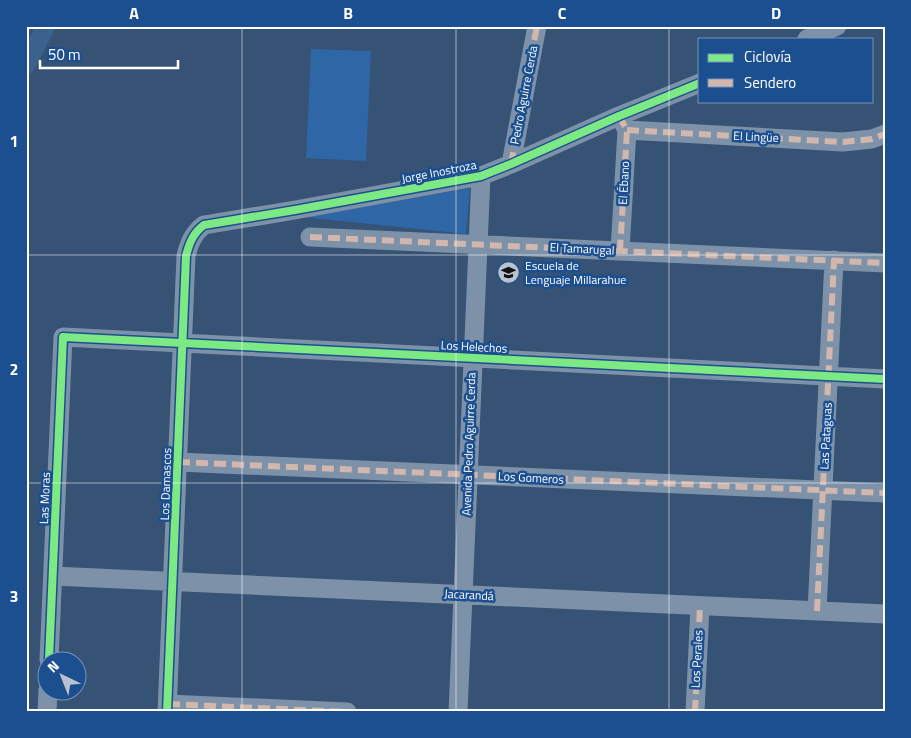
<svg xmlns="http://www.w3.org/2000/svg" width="911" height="738" font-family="'Titillium Web',sans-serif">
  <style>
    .green { fill: #2f66a5 }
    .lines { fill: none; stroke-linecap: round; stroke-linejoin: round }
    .canal { stroke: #3b618d; stroke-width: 19 }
    .minor { stroke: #7d92a8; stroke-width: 19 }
    .quiet { stroke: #d1b7ad; stroke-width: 6; stroke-dasharray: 12 6; stroke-linecap: butt }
    .cycleway-casing { stroke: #1b4f8f; stroke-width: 11 }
    .cycleway { stroke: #7ce984; stroke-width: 8 }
    .grid { fill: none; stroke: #fff; stroke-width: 1; stroke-opacity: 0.55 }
    .labels { text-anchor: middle; stroke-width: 5; stroke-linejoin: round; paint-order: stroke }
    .street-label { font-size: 12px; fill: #fff; stroke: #1b4f8f }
    .poi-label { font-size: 12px; fill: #fff; stroke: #1b4f8f; text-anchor: start }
    .neatline { fill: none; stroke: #fff; stroke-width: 2 }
    .grid-label { font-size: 16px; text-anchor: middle; font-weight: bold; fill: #fff }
  </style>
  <rect width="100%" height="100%" fill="#365274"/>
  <path class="green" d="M 311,49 L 371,51 L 366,161 L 306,158 Z
    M 470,188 L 466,234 L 303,217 Z"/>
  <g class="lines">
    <path class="canal" d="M 26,65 L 46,26"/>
    <path class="minor" d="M 807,39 L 837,26
      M 627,130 L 843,142 L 872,139 L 885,134
      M 511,164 L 537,26
      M 310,237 L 885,263
      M 620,251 L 627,130 L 621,119
      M 178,462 L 885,493
      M 53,576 L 885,614
      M 817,611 L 834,260
      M 49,660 L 63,337 L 885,379
      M 168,704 L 347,712
      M 47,712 L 48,690
      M 167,712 L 186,256 C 189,244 193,233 204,225 L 295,210 L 481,176 L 511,164 L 619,116 L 700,83
      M 458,712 L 481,176
      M 695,712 L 700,606"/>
    <path class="quiet" d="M 619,116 L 627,130 L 620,251
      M 627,130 L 843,142 L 872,139 L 885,134
      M 511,164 L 537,26
      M 310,237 L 885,263
      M 178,462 L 885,493
      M 817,611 L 834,260
      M 168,704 L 347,712
      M 695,712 L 700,606"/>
    <defs>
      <path id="cycleway" d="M 49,660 L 63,337 L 885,379
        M 167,712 L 186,256 C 189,244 193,233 204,225 L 295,210 L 481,176 L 511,164 L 619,116 L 700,83"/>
    </defs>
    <use href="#cycleway" class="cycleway-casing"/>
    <use href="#cycleway" class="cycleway"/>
  </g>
  <path class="grid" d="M 242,26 L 242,712M 456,26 L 456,712M 669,26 L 669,712M 26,255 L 885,255M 26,483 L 885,483"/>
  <defs>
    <symbol id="school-disc" viewBox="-11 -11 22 22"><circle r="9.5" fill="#b9c2ce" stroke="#1b4f8f"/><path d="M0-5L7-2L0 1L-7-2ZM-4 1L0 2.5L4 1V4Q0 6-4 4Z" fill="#111"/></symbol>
  </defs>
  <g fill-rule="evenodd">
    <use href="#school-disc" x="496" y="260" width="25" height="25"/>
  </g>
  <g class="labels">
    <g class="street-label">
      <text transform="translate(524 95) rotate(-79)" y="4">Pedro Aguirre Cerda</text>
      <text transform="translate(756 137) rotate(3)" y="4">El Lingüe</text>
      <text transform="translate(439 172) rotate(-11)" y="4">Jorge Inostroza</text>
      <text transform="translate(624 183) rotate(-87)" y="4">El Ébano</text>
      <text transform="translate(582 249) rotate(3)" y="4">El Tamarugal</text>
      <text transform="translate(474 347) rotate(3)" y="4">Los Helechos</text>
      <text transform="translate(826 436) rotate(-87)" y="4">Las Pataguas</text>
      <text transform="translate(469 444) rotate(-88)" y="4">Avenida Pedro Aguirre Cerda</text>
      <text transform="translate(531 478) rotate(3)" y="4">Los Gomeros</text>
      <text transform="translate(166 484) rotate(-88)" y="4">Los Damascos</text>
      <text transform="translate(45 498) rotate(-88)" y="4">Las Moras</text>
      <text transform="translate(469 595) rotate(3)" y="4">Jacarandá</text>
      <text transform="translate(697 659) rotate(-87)" y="4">Los Perales</text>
    </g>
    <g class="poi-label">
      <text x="525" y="270">Escuela de<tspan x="525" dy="14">Lenguaje Millarahue</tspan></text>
    </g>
  </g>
  <rect width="911" height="738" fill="none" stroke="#1b4f8f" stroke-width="55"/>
  <rect x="698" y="38" width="175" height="65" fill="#1b4f8f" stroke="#7695bc"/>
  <rect x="708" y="54" width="25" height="8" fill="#7ce984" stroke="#7695bc"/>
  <text x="744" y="62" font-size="15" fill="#ffffff">Ciclovía</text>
  <rect x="708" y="79" width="25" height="8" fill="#d1b7ad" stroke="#7695bc"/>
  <text x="744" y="88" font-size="15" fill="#ffffff">Sendero</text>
  <g transform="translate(62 676) rotate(317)"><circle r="24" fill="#1b4f8f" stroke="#7695bc"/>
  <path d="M0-4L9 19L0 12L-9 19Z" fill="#b9c2ce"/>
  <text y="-8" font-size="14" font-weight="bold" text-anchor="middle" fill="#ffffff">N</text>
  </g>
  <path d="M40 60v8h138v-8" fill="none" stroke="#ffffff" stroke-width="2.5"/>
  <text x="48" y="60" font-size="15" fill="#ffffff" stroke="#1b4f8f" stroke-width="4" paint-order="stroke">50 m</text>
  <rect x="28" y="28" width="856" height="682" class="neatline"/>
  <g class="grid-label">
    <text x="134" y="19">A</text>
    <text x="348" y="19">B</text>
    <text x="562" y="19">C</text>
    <text x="776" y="19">D</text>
    <text x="14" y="147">1</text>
    <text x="14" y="375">2</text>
    <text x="14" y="602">3</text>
  </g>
</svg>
